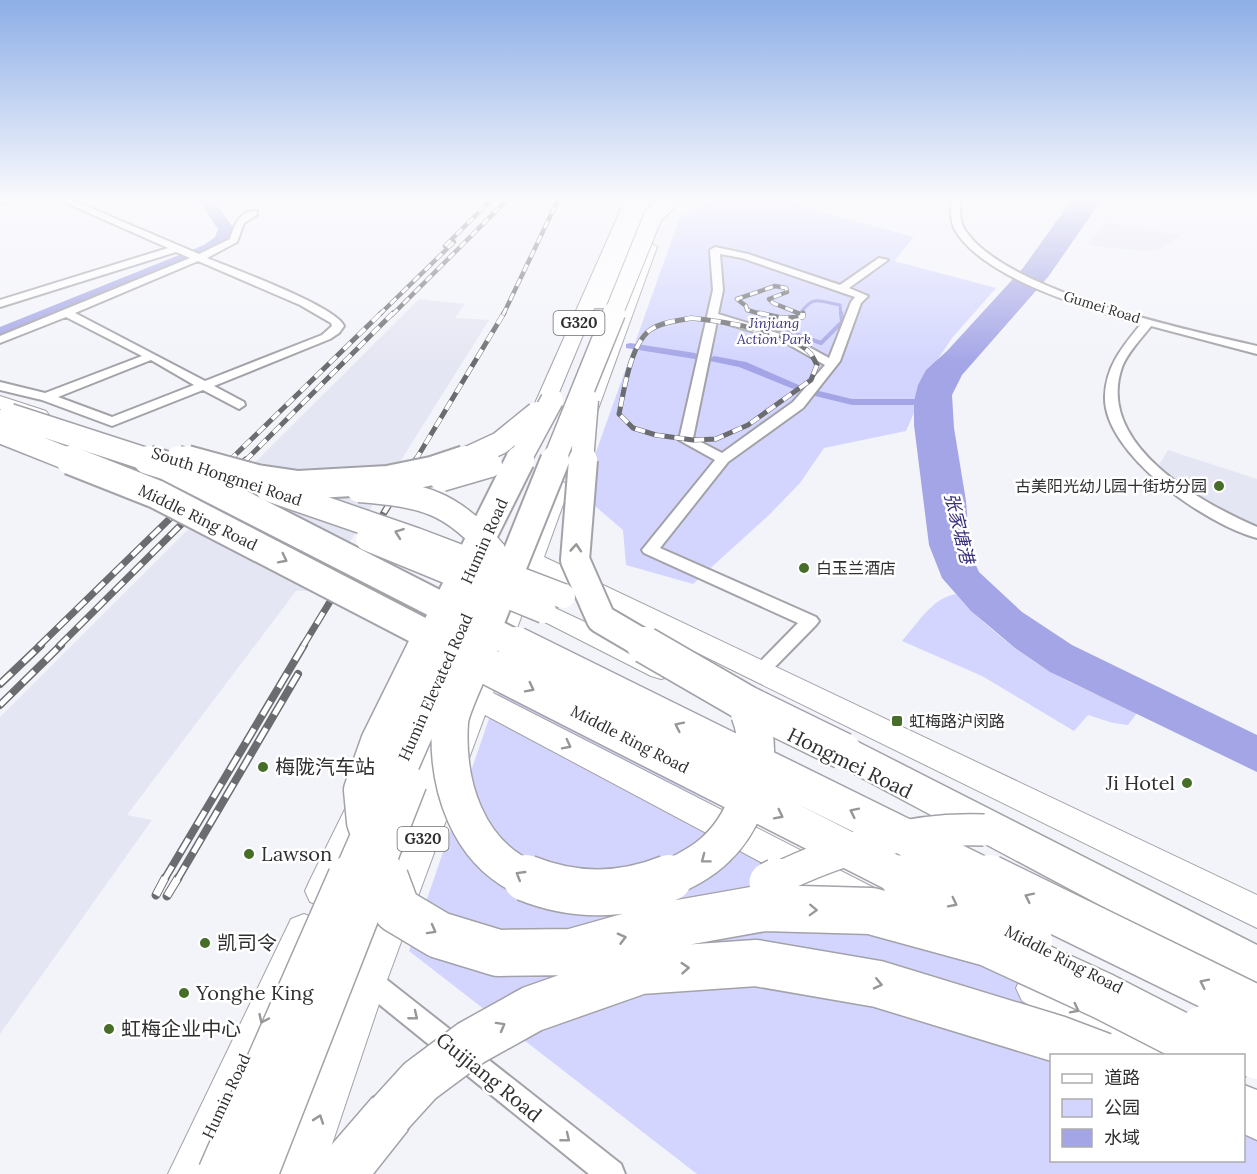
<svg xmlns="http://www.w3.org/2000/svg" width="1257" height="1174" font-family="Lora,'Noto Sans SC',serif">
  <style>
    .built { fill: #e5e6f3 }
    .green { fill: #d3d5fe }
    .water { fill: #a4a5e6 }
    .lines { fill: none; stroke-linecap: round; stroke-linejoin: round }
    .stream-far1 { stroke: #a4a5e6; stroke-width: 3 }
    .stream { stroke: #a4a5e6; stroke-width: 4 }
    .canal { fill: #a4a5e6; fill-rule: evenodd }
    .river { fill: #a4a5e6; fill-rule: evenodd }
    .street-casing { stroke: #a2a2a8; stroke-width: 4 }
    .secondary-casing { stroke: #a2a2a8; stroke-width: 4 }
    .primary-casing { stroke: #a2a2a8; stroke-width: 2 }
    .highway-casing { stroke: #a2a2a8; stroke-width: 3 }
    .street { fill: #fff; fill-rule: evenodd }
    .secondary { fill: #fff; fill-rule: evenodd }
    .primary { fill: #fff; fill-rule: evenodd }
    .highway { fill: #fff; fill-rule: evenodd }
    .rail-far4-casing { stroke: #6b6c6f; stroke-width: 4.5 }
    .rail-far3-casing { stroke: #6b6c6f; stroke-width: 5 }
    .rail-far2-casing { stroke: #6b6c6f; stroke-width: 7 }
    .rail-far1-casing { stroke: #6b6c6f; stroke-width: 8 }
    .rail-casing { stroke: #6b6c6f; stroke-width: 9 }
    .rail-far4 { stroke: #fff; stroke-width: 3; stroke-dasharray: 8; stroke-linecap: butt }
    .rail-far3 { stroke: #fff; stroke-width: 4; stroke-dasharray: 10; stroke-linecap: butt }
    .rail-far2 { stroke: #fff; stroke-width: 4.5; stroke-dasharray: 13; stroke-linecap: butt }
    .rail-far1 { stroke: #fff; stroke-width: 5; stroke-dasharray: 16; stroke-linecap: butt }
    .rail { stroke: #fff; stroke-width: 7; stroke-dasharray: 20; stroke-linecap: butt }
    .primary-bridge-far2-casing { stroke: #a2a2a8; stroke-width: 27; stroke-linecap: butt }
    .primary-bridge-far1-casing { stroke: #a2a2a8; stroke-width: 34; stroke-linecap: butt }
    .primary-bridge-casing { stroke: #a2a2a8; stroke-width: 42; stroke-linecap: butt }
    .highway-bridge-far4-casing { stroke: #a2a2a8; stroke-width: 20; stroke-linecap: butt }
    .highway-bridge-far3-casing { stroke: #a2a2a8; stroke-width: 25; stroke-linecap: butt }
    .highway-bridge-far2-casing { stroke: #a2a2a8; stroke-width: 32; stroke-linecap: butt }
    .highway-bridge-far1-casing { stroke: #a2a2a8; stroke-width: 39; stroke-linecap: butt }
    .highway-bridge-casing { stroke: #a2a2a8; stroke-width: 49; stroke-linecap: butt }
    .primary-bridge-far2 { stroke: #fff; stroke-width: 24 }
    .primary-bridge-far1 { stroke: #fff; stroke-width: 31 }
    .primary-bridge { stroke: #fff; stroke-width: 39 }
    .highway-bridge-far4 { stroke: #fff; stroke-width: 18 }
    .highway-bridge-far3 { stroke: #fff; stroke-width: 22 }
    .highway-bridge-far2 { stroke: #fff; stroke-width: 28 }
    .highway-bridge-far1 { stroke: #fff; stroke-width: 36 }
    .highway-bridge { stroke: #fff; stroke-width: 46 }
    .oneway { stroke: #979798 }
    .poi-dot { fill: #476e28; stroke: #fff; stroke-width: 2 }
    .labels { text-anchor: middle; stroke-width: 5; stroke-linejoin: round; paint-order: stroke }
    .far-street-label { font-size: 14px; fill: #2f2f31; stroke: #fff }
    .far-park-label { font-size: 14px; font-style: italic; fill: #3b337f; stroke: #fff }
    .shield { fill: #fff; stroke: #6d6d6f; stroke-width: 1.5 }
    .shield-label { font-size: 15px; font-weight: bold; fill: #2f2f31 }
    .street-label { font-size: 16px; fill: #2f2f31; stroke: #fff }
    .poi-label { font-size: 16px; fill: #2f2f31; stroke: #fff; text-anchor: start }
    .water-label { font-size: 18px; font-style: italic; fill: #38307c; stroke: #fff }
    .near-street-label { font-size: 20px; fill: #2f2f31; stroke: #fff }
    .near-poi-label { font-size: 20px; fill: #2f2f31; stroke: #fff; text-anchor: start }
  </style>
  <rect width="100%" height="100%" fill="#f3f4fa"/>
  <path class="built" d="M 1106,223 L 1181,235 L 1158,250 L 1141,251 L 1087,245 Z
    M 419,299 L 465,304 L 455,318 L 489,320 L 319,591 L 296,591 L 127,815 L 152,820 L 0,1034 L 0,717 Z
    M 1168,450 L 1257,479 L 1257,527 L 1216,508 L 1165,473 L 1159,465 Z"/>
  <path class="green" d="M 718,198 L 770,198 L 914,237 L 894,261 L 996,288 L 952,338 L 938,359 L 906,431 L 824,448 L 800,483 L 769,515 L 693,584 L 626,565 L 623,530 L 581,494 L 680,217 Z
    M 956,594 C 982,624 1015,650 1049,671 C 1076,687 1108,698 1137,713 L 1128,725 L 1113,723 L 1088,715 L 1074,731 L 982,676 L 902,641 C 918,623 932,598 956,594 Z
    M 500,687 L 1170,1055 L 1052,1056 L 1052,1160 L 1244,1160 L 1244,1096 L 1257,1103 L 1257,1174 L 697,1174 L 409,951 Z"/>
  <path class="water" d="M 1073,198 L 1103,198 L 1048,277 L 962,375 L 952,395 L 954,428 L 966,501 L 970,552 L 979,572 L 1022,612 L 1072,645 L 1257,735 L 1257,772 L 1050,672 L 1015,648 L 971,611 L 942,578 L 929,545 L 914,425 L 914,401 L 918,385 L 926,370 L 947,351 L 1023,268 Z"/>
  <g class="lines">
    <path class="stream-far1" d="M 799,315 C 814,294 817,301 840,305 L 841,315"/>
    <path class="stream" d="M 800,313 L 787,331 L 821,343 L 842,322 L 841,313"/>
    <path class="canal" d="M 630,343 L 695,353 L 700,356 L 695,359 L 626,348 L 626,344 Z
      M 714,356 L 746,362 L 801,386 L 795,389 L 791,388 L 739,367 L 710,361 L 709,359 Z
      M 819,391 L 852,399 L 930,399 L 936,402 L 930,405 L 852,405 L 815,396 L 815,392 Z"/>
    <path class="river" d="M 197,198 L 212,198 L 234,229 L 228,242 L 216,251 L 0,340 L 0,327 L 204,245 L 215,237 L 218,229 Z"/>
    <defs>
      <path id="street" d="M 55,198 L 67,198 L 199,254 L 230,239 C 234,225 240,210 257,211 L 257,215 L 244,223 L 237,242 L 207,258 C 231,268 336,306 344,326 L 339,333 L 330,339 L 214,386 L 244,402 L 245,405 L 239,409 L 203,390 L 112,426 L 42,400 L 0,390 L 0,382 L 45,393 L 142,356 L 66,317 L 0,343 L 0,336 L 190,258 L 176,252 L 0,307 L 0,300 L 168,248 ZM 198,261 L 300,305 L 331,323 L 332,326 L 322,335 L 205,381 L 75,313 ZM 151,360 L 194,385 L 112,417 L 58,397 Z
        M 952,198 L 960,198 C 960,208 959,221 965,230 C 1006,292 1185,329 1257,346 L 1257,354 L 1151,326 C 1141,339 1128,352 1122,367 C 1095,445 1200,502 1257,527 L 1257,538 C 1207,525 1103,454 1105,396 C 1106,366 1123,346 1141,324 C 1089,309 984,279 955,230 C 950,221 951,209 952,198 Z
        M 715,247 L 748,254 L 840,285 L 879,258 L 888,260 L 849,288 L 868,296 L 861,303 L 840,361 L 803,408 L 728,462 L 660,548 L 816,617 L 819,621 L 816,625 L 766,676 L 760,678 L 754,676 L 751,672 L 754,668 L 798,623 L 644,553 L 642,550 L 715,460 L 679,440 L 713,290 L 710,250 ZM 720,254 L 742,258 L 855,297 L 851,302 L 829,358 L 787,335 L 718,314 L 723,290 ZM 717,321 L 779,339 L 825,365 L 793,402 L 722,453 L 693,438 Z
        M 368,969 L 377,972 L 621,1164 L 625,1174 L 589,1174 L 359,988 L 356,980 L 359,972 Z"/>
      <path id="secondary" d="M 0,198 L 17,198 L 0,205 Z"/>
      <path id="primary" d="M 626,198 L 640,198 L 548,419 L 545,423 L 531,423 L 528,419 Z
        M 649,242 L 657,247 L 593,423 L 590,427 L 576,427 L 573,423 L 641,247 Z
        M 0,396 L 46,411 L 49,415 L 46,419 L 39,421 L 0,409 Z
        M 558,481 L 566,483 L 569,488 L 544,557 L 1257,895 L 1257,928 L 537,574 L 493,693 L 884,893 L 890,904 L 884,915 L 872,919 L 860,915 L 485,715 L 387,980 L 322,1174 L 278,1174 L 349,980 L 461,702 L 453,697 L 449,690 L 453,683 L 463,680 L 469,682 L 517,563 L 508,559 L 505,554 L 508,549 L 523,548 L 547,488 L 550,483 Z
        M 544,603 L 671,662 L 675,669 L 671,676 L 661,679 L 651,676 L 535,617 L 531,611 L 535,605 Z
        M 364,789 L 375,793 L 380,802 L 334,902 L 322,906 L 310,902 L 305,891 L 310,880 L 353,793 Z
        M 304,914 L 317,919 L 322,930 L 212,1174 L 168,1174 L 291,919 Z
        M 1035,970 L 1179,1042 L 1185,1056 L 1124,1056 L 1022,1001 L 1016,988 L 1022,975 Z"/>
      <path id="highway" d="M 636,198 L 652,198 L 608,304 L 605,308 L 591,308 L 588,304 Z
        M 448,711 L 460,715 L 465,724 L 429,816 L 424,827 L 410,831 L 396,827 L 391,816 L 431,724 L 436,715 Z
        M 843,737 L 856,741 L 1257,945 L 1257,987 L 1242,981 L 830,761 L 825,751 L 830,741 Z
        M 1244,1085 L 1257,1090 L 1257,1140 L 1244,1134 Z
        M 390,1089 L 407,1097 L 415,1114 L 407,1131 L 373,1174 L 314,1174 L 322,1156 L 373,1097 Z"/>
    </defs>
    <use href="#street" class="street-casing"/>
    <use href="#secondary" class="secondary-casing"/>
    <use href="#primary" class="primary-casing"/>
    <use href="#highway" class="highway-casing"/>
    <use href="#street" class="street"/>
    <use href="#secondary" class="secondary"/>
    <use href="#primary" class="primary"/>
    <use href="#highway" class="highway"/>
    <defs>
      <path id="rail-far4" d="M 445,246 L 493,198
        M 379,315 L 454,242
        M 392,315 L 509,198
        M 503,315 L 559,198
        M 765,315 L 747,310 L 746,306 L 737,299 L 775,286 L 786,288 L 787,292 L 769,299 L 773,303 L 803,315"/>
      <path id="rail-far3" d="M 759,313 L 782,318 L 803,317 L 803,313
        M 691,318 C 720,321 790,331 810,353 C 813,356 815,362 817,365 L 811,380 L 780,402 L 748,425 L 716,439 L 693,440 L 656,435 L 633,428 L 619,414 C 624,391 630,345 650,330 C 661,322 678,321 691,318 Z
        M 229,461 L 381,313
        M 245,461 L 393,313
        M 415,461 L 504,313"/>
      <path id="rail-far2" d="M 39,646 L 230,460
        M 59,646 L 246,460
        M 303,646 L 416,460"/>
      <path id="rail-far1" d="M 0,684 L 41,645
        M 0,705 L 61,645
        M 164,880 L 304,645
        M 177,880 L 298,674"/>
      <path id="rail" d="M 156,895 L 165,878
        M 167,896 L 178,878"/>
    </defs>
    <use href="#rail-far4" class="rail-far4-casing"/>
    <use href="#rail-far3" class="rail-far3-casing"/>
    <use href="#rail-far2" class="rail-far2-casing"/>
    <use href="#rail-far1" class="rail-far1-casing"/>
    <use href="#rail" class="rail-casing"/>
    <use href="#rail-far4" class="rail-far4"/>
    <use href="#rail-far3" class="rail-far3"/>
    <use href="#rail-far2" class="rail-far2"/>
    <use href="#rail-far1" class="rail-far1"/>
    <use href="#rail" class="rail"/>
    <defs>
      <path id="primary-bridge-far2" d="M 442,479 L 490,465
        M 268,489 L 416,540 L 563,596
        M 359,490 C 422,495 452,501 494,552
        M 368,539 L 544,611"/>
      <path id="primary-bridge-far1" d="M 373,880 L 411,783
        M 774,880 C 841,848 909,827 984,830"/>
      <path id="primary-bridge" d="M 769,882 L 777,878
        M 258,1174 L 374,878"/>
      <path id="highway-bridge-far4" d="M 613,315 L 653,216 L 671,198"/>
      <path id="highway-bridge-far3" d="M 10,415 L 152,461
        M 0,432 L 73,461
        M 178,457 L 193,461
        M 461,461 L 500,443 L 537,413
        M 519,461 L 552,400
        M 554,461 L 614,313
        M 582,461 L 587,400"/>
      <path id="highway-bridge-far2" d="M 70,460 L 156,494 L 449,646
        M 148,460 L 167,466 L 519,646
        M 187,460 L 257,479 L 298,485 L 388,480 L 432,471 L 465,460
        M 583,460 L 575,560 L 601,619 L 647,646
        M 427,646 L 520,460
        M 452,646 L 491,558
        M 480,646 L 555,460"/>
      <path id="highway-bridge-far1" d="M 446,645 L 907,880
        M 480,645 C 474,661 451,707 450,722 C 446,785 467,854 530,880
        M 516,645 L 992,880
        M 645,645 L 747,704 L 843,751
        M 350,880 L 453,645
        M 386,880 L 365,822 L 362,790 L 379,742 L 427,645
        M 665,880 C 683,872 702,863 716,849 C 750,817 766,757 749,713"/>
      <path id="highway-bridge" d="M 385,878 L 397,910 L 439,935 L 498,953 L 572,952 L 668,925 L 764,908 L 871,911 L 988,943 L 1103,996 L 1220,1056
        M 526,878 C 573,897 622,897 669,878
        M 904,878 L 1029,941
        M 989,878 L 1257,1009
        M 1203,1029 L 1257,1056
        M 390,1114 L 420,1081 L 471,1043 L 532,1009 L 640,971 L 756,963 L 878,984 L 1058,1039 L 1103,1056
        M 221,1174 L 351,878"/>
    </defs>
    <use href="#primary-bridge-far2" class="primary-bridge-far2-casing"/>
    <use href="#primary-bridge-far1" class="primary-bridge-far1-casing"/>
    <use href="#primary-bridge" class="primary-bridge-casing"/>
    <use href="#highway-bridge-far4" class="highway-bridge-far4-casing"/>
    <use href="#highway-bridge-far3" class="highway-bridge-far3-casing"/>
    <use href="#highway-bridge-far2" class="highway-bridge-far2-casing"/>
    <use href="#highway-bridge-far1" class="highway-bridge-far1-casing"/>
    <use href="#highway-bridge" class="highway-bridge-casing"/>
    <use href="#primary-bridge-far2" class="primary-bridge-far2"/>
    <use href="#primary-bridge-far1" class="primary-bridge-far1"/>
    <use href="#primary-bridge" class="primary-bridge"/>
    <use href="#highway-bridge-far4" class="highway-bridge-far4"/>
    <use href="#highway-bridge-far3" class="highway-bridge-far3"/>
    <use href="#highway-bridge-far2" class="highway-bridge-far2"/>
    <use href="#highway-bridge-far1" class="highway-bridge-far1"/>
    <use href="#highway-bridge" class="highway-bridge"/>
  </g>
  <defs><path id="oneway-chevron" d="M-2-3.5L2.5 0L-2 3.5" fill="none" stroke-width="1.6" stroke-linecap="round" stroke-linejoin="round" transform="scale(1.5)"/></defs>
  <g class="oneway">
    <use href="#oneway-chevron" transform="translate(399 533) rotate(-160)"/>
    <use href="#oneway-chevron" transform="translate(576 548) rotate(-86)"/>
    <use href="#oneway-chevron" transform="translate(283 559) rotate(27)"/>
    <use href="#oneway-chevron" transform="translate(530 688) rotate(27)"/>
    <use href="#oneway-chevron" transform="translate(679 726) rotate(-154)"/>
    <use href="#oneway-chevron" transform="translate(567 745) rotate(27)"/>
    <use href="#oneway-chevron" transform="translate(854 812) rotate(-154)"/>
    <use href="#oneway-chevron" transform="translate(779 815) rotate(27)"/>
    <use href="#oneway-chevron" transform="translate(705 859) rotate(143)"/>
    <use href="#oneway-chevron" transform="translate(520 875) rotate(-149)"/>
    <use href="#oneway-chevron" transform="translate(1029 897) rotate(-154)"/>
    <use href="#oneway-chevron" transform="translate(953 903) rotate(27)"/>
    <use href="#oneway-chevron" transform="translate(813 910) rotate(2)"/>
    <use href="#oneway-chevron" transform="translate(432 930) rotate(29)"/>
    <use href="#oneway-chevron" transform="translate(622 938) rotate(-15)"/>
    <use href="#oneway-chevron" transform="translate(685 968) rotate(-4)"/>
    <use href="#oneway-chevron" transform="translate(1204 983) rotate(-154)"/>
    <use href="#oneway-chevron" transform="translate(878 984) rotate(13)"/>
    <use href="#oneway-chevron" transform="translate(1075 1009) rotate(27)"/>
    <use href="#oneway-chevron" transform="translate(414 1016) rotate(39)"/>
    <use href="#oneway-chevron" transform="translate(263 1019) rotate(115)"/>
    <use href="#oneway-chevron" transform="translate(501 1026) rotate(-29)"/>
    <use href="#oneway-chevron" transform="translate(319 1119) rotate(-71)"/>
    <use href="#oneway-chevron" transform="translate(566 1138) rotate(39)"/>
  </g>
  <linearGradient id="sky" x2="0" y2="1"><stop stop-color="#8daee7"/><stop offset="0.55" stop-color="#fafafd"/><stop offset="1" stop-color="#fafafd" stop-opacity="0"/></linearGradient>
  <rect width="1257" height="363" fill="url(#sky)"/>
  <g class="poi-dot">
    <circle cx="1219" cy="486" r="6"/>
    <circle cx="804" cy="568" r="6"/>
    <rect x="891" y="715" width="12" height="12" rx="3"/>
    <circle cx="263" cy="767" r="6"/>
    <circle cx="1187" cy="783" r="6"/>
    <circle cx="249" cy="854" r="6"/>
    <circle cx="205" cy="943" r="6"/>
    <circle cx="184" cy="993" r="6"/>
    <circle cx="109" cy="1029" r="6"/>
  </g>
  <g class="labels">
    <g class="far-street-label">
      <text transform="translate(1102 307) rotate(17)" y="5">Gumei Road</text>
    </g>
    <g class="far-park-label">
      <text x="774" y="328">Jinjiang<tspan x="774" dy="16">Action Park</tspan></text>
    </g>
    <g class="shield">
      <rect x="553.5" y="311" width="51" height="24" rx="4.5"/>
      <rect x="397.5" y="827" width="51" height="24" rx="4.5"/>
    </g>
    <g class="shield-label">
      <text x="579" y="328">G320</text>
      <text x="423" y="844">G320</text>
    </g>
    <g class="street-label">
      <text transform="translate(227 476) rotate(18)" y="6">South Hongmei Road</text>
      <text transform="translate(198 517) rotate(26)" y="6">Middle Ring Road</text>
      <text transform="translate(484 541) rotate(-66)" y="6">Humin Road</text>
      <text transform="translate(435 687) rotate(-66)" y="6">Humin Elevated Road</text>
      <text transform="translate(630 739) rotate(27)" y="6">Middle Ring Road</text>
      <text transform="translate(1064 959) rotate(27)" y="6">Middle Ring Road</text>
      <text transform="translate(226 1096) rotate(-65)" y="6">Humin Road</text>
    </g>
    <g class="poi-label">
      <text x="1207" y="492" text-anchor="end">古美阳光幼儿园十街坊分园</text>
      <text x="816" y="574">白玉兰酒店</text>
      <text x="909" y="727">虹梅路沪闵路</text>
    </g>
    <g class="water-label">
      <text transform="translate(959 528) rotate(76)" y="6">张家塘港</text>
    </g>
    <g class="near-street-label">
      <text transform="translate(850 763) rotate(26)" y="7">Hongmei Road</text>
      <text transform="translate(489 1077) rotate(39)" y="7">Guijiang Road</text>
    </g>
    <g class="near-poi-label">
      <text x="275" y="774">梅陇汽车站</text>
      <text x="1175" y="790" text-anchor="end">Ji Hotel</text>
      <text x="261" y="861">Lawson</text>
      <text x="217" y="950">凯司令</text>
      <text x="196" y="1000">Yonghe King</text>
      <text x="121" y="1036">虹梅企业中心</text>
    </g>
  </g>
  <rect x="1050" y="1054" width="195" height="108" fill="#ffffff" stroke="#acacad" stroke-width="1.5"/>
  <rect x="1062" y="1074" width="30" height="9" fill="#ffffff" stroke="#acacad" stroke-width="1.5"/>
  <text x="1104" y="1084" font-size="18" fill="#2f2f31">道路</text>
  <rect x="1062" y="1099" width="30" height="18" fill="#d3d5fe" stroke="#acacad" stroke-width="1.5"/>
  <text x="1104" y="1114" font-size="18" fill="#2f2f31">公园</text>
  <rect x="1062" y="1129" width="30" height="18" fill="#a4a5e6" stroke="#acacad" stroke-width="1.5"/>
  <text x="1104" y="1144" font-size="18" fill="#2f2f31">水域</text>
</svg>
